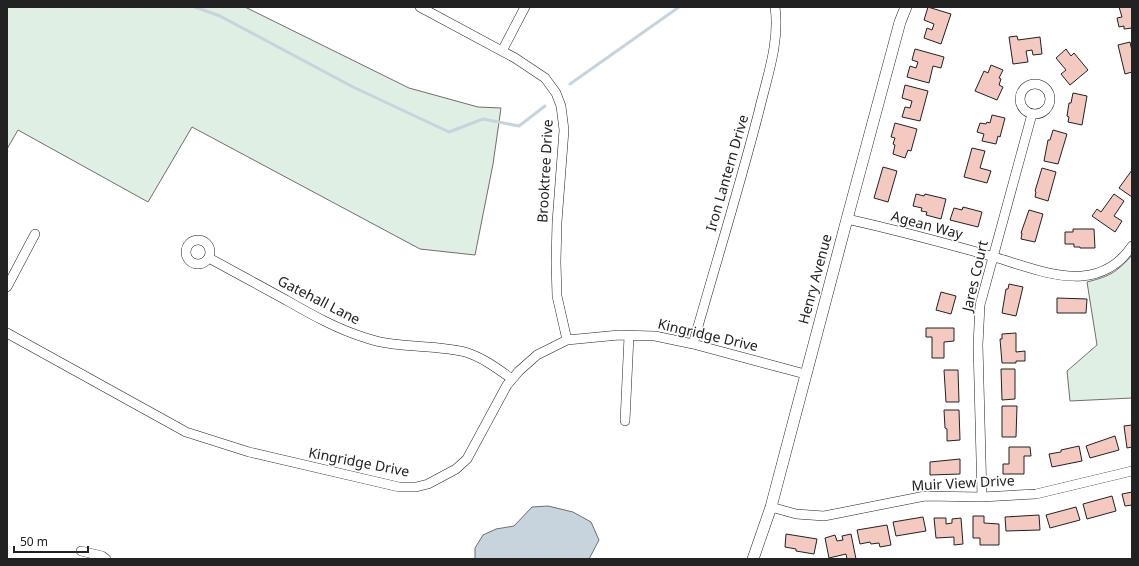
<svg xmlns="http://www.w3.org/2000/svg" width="1139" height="566" font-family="'Noto Sans',sans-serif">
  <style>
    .green { fill: #e0efe3; stroke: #6f6f6f }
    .water { fill: #c7d3dd; stroke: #6f6f6f }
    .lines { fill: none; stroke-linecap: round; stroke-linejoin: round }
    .stream { stroke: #c7d3dd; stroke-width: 3 }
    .building { fill: #f3c9c0; stroke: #222 }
    .minor-casing { stroke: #222; stroke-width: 10 }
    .tertiary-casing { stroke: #222; stroke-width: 12 }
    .minor { stroke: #fff; stroke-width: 9 }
    .tertiary { stroke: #fff; stroke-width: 11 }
    .labels { text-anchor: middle; stroke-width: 3; stroke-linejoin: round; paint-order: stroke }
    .street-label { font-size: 14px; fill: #222; stroke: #fff }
  </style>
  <rect width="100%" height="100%" fill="#fff"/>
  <path class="green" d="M 7,7 L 245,7 L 409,88 L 478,107 L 501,108 L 493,164 L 475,255 L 420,249 L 192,127 L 148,202 L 18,130 L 7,149 Z
    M 1132,255 L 1132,398 L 1070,401 L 1067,371 L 1097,345 L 1087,282 C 1110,276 1116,273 1132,255 Z"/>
  <path class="water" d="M 548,506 L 573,512 L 591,522 L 599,540 L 589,559 L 475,559 L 475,548 L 483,535 L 496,529 L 514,526 L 532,507 Z"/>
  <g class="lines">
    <path class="stream" d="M 195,7 L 220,16 L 353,87 L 449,132 L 483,119 L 519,126 L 545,106
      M 570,84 L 679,7"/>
  </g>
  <path class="building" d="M 928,7 L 951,14 L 941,44 L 924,38 L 927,28 L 932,30 L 934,24 L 924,20 Z
    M 1119,7 L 1132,7 L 1132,28 L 1124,29 L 1124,26 L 1119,27 L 1117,18 L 1122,17 Z
    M 1017,36 L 1018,40 L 1040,37 L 1042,54 L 1033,55 L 1032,50 L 1026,51 L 1028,62 L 1013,64 L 1009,37 Z
    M 1130,42 L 1132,51 L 1132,72 L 1125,74 L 1118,45 Z
    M 915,49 L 944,57 L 941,68 L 933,66 L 929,83 L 907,77 L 910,66 L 916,68 L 918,62 L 912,60 Z
    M 1066,49 L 1071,56 L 1074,53 L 1088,70 L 1070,85 L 1061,74 L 1066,70 L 1056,58 Z
    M 991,65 L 1003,70 L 999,78 L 1001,79 L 999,85 L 1003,87 L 997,100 L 975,91 L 984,71 L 988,73 Z
    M 905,85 L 928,91 L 920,121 L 902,117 L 905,107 L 910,108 L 912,101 L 902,98 Z
    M 1073,93 L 1087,96 L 1082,125 L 1068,122 L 1069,117 L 1067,116 L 1069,103 L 1071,103 Z
    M 992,115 L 1005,118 L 1000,137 L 998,136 L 996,144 L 982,141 L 984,134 L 977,132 L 980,123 L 986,124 L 987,122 L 990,123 Z
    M 895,123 L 917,129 L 911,151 L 908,150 L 905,158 L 893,154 L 895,145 L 893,144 L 895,138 L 891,137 Z
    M 1053,130 L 1067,134 L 1058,164 L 1044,161 L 1048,140 L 1050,140 Z
    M 972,148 L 985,151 L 980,168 L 991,171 L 987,183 L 964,177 Z
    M 883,167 L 897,171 L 888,202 L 874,198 Z
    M 1042,168 L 1056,172 L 1048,201 L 1035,197 L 1036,192 L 1035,191 Z
    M 1132,170 L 1132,197 L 1119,188 Z
    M 916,194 L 924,196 L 925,194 L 946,199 L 941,219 L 926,215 L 927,212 L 921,211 L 922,208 L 913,206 Z
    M 1114,194 L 1124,201 L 1114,216 L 1122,221 L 1115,232 L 1092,216 L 1097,209 L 1101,212 Z
    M 963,207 L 982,212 L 978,227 L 950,220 L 954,208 L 962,210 Z
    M 1029,210 L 1043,214 L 1035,242 L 1021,239 L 1022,233 L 1021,233 Z
    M 1073,229 L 1094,229 L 1095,248 L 1080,248 L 1080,247 L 1074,247 L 1074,244 L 1065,244 L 1065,232 L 1073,232 Z
    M 1009,284 L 1023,287 L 1016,316 L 1002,313 L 1006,289 L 1008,289 Z
    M 941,292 L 956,296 L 951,314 L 936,310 Z
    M 1057,298 L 1087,299 L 1086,313 L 1057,313 Z
    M 926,328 L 954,328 L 954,341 L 944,342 L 944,358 L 932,358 L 932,337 L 926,337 Z
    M 1016,333 L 1016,352 L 1025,351 L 1025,361 L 1016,361 L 1016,363 L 1002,363 L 1000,339 L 1002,339 L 1002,334 Z
    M 1001,369 L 1015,369 L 1015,399 L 1002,400 Z
    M 944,370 L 958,370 L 959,402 L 946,402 Z
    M 1002,406 L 1017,406 L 1016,437 L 1002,437 Z
    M 944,410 L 959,410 L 960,440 L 947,441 L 947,429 L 945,428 Z
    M 1132,425 L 1132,447 L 1127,448 L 1124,426 Z
    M 1115,436 L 1119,450 L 1090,458 L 1086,446 Z
    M 1079,446 L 1082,461 L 1052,467 L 1049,454 L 1061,452 L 1061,450 Z
    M 1009,447 L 1030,447 L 1031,456 L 1024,456 L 1024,474 L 1003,474 L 1003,464 L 1009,464 Z
    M 960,459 L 960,474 L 930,475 L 930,462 Z
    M 1132,492 L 1132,505 L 1125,506 L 1122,494 Z
    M 1112,496 L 1116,511 L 1087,519 L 1083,504 Z
    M 1076,507 L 1080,520 L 1050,528 L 1046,515 Z
    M 1039,515 L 1040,530 L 1006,531 L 1005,517 Z
    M 973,516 L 984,516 L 984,523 L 999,524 L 999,545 L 980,545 L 980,538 L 973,538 Z
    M 923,517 L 926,531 L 896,536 L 893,522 Z
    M 934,518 L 946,518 L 946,524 L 952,523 L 952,519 L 961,518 L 963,544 L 954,545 L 954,537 L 936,538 Z
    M 887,525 L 891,545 L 880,547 L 879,543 L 871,544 L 870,542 L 860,544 L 857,530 Z
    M 786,534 L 817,539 L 814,554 L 796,551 L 796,549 L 785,547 Z
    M 851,534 L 856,559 L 847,559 L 846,554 L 829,558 L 825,538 L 835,535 L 837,541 L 843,540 L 842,536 Z"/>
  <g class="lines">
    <defs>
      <path id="minor" d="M 420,7 L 515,58 L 545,78 L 556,93 L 561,106 L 564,130 L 557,222 L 556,262 L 557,296 L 567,340
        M 502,51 L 525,7
        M1020 99a15 15 0 1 1 30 0a15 15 0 1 1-30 0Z
        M 847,219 C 896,230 945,243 994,257 C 1022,265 1052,278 1082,276 C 1104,274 1120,264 1132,246
        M186 252a12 12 0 1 1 24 0a12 12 0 1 1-24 0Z
        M 209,258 C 235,272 260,286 286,300 C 312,315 337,329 366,338 C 398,349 433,344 465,352 C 482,357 498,369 512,379
        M 7,287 L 35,234
        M 7,333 L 186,432 L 249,452 L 399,487 L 416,487 L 428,484 L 456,469 L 467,459 L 507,385 L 519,371 L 537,355 L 567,340 L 619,335 L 655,336 L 693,344 L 805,374
        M 693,344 C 715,266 739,189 759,111 C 767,77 780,42 775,7
        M 625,421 L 629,336
        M 982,497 L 978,345 L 980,305 L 1032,114
        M 771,507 L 796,514 L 824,516 L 925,496 L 982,497 L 1036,494 L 1132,471
        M 81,551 L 102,556 L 106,559"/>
      <path id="tertiary" d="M 753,559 L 771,507 L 847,219 L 900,22 L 906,7"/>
    </defs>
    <use href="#minor" class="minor-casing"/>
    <use href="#tertiary" class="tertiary-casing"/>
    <use href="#minor" class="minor"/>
    <use href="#tertiary" class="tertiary"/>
  </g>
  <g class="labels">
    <g class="street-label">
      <text transform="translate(545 171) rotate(-87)" y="5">Brooktree Drive</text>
      <text transform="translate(727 173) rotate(-74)" y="5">Iron Lantern Drive</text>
      <text transform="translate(927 225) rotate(15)" y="5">Agean Way</text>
      <text transform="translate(975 276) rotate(-77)" y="5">Jares Court</text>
      <text transform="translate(815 279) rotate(-75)" y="5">Henry Avenue</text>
      <text transform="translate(319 300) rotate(27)" y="5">Gatehall Lane</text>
      <text transform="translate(708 335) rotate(13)" y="5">Kingridge Drive</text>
      <text transform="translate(359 462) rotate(11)" y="5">Kingridge Drive</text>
      <text transform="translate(963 483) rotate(-3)" y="5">Muir View Drive</text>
    </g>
  </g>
  <rect width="1139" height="566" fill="none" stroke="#222222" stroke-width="16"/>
  <path d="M14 546v6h74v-6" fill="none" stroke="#222222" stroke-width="2"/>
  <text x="20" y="546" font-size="12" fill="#222222" stroke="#ffffff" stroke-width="3" paint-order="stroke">50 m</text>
</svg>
